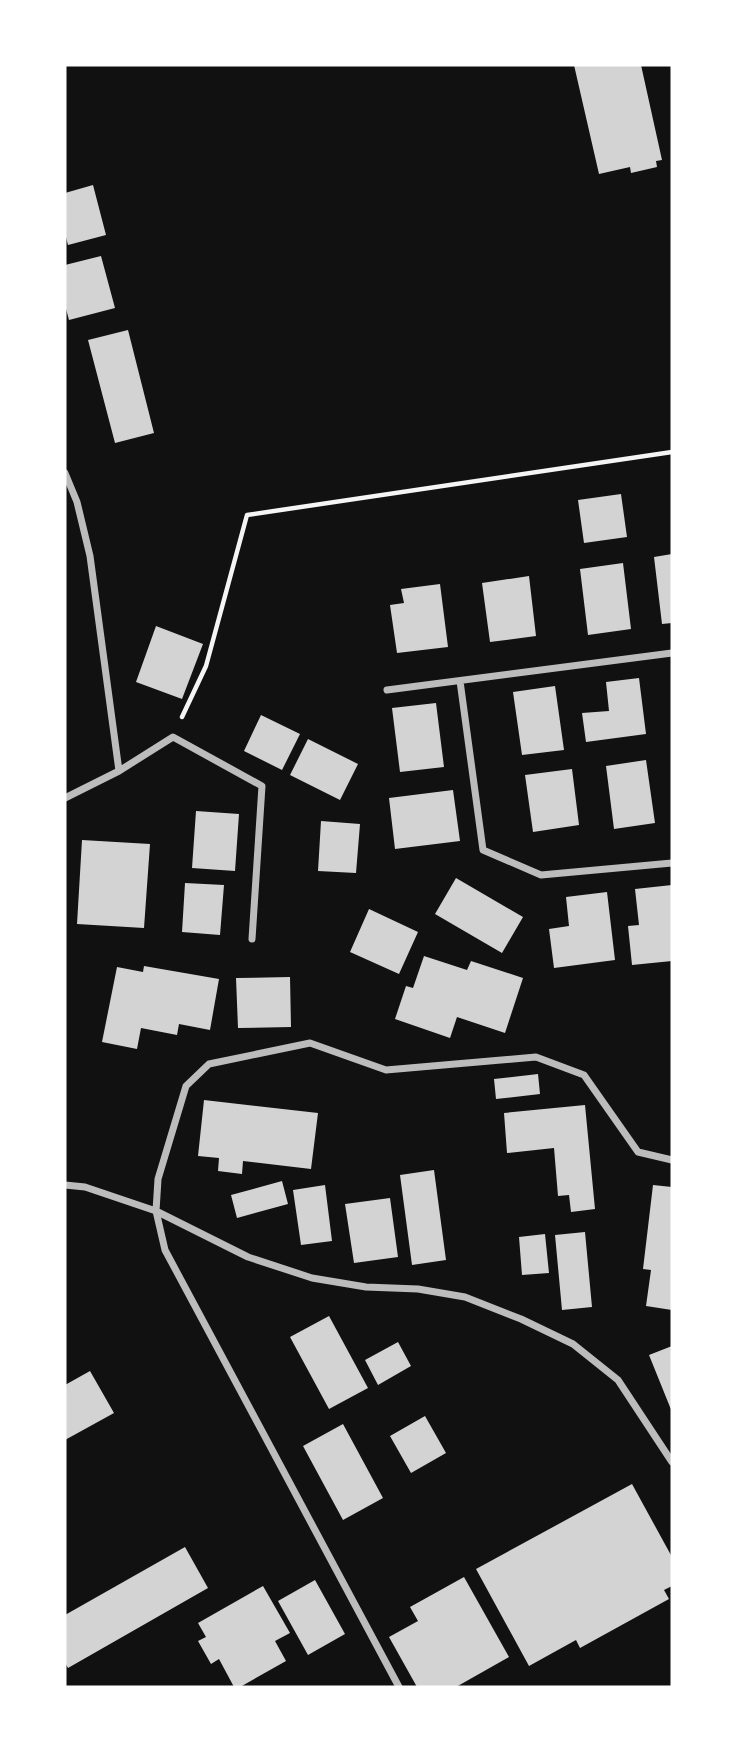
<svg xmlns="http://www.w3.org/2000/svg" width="737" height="1752" font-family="Raleway,sans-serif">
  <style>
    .building { fill: #d3d3d3 }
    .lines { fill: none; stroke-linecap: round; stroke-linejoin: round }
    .path { stroke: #f5f5f5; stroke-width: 4.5 }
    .minor { stroke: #bcbcbc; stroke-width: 7 }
  </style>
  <rect width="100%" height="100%" fill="#111"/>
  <path class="building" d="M 574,65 L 641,65 L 662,160 L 656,161 L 657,167 L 631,173 L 630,167 L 599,174 Z
    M 93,185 L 106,235 L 68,245 L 65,233 L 65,193 Z
    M 101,256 L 115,308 L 69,320 L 65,305 L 65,265 Z
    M 128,330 L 154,433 L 115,443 L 88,340 Z
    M 621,494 L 627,537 L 584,543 L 578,500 Z
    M 672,554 L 672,623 L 662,624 L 654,557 Z
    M 623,563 L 631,629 L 588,635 L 580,569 Z
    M 529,576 L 536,636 L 490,642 L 482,583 Z
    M 440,584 L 448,647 L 397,653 L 390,605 L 404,603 L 401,589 Z
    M 156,626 L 203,644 L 182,699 L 136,682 Z
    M 639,678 L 646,734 L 586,742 L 582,713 L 609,711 L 606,682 Z
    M 555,686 L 564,750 L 522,755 L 513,692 Z
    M 436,703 L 444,767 L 400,772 L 392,708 Z
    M 261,715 L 300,734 L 282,770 L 244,751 Z
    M 308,739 L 358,764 L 340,800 L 290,775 Z
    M 646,760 L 655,823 L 614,829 L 606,766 Z
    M 572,769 L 579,825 L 533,832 L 525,775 Z
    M 453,790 L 460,841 L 395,849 L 389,798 Z
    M 196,811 L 239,814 L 235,871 L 192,868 Z
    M 321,821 L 360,824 L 356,873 L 318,871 Z
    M 82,840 L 150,844 L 144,928 L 77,924 Z
    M 456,878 L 523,917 L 502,953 L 435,914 Z
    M 185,883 L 224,885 L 220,935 L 182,932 Z
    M 672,885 L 672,961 L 632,965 L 628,926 L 639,925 L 635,889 Z
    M 607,892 L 615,960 L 554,968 L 549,929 L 569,926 L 566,897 Z
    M 369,909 L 418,932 L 399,974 L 350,952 Z
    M 424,956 L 467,970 L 471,961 L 523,978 L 505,1033 L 457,1017 L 450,1038 L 395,1019 L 406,986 L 413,988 Z
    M 144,966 L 219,979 L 210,1030 L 179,1024 L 177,1035 L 141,1028 L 137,1049 L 102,1042 L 117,967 L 143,972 Z
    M 290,977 L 291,1027 L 238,1028 L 236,978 Z
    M 538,1074 L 540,1094 L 496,1099 L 494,1079 Z
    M 204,1100 L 318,1113 L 311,1169 L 243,1161 L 242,1174 L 218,1171 L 219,1158 L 198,1156 Z
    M 585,1105 L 595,1209 L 571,1212 L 569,1195 L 558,1196 L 554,1148 L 507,1153 L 504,1113 Z
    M 434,1170 L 446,1260 L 412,1265 L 400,1175 Z
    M 282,1181 L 288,1204 L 237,1218 L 231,1195 Z
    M 325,1185 L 332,1241 L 301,1245 L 293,1190 Z
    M 653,1185 L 672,1187 L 672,1310 L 646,1306 L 651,1270 L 643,1269 Z
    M 390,1198 L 398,1257 L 354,1263 L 345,1204 Z
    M 585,1232 L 592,1307 L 562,1310 L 555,1235 Z
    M 545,1234 L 549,1273 L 522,1275 L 519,1237 Z
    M 329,1316 L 368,1388 L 329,1409 L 290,1337 Z
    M 398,1342 L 411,1366 L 378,1385 L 365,1360 Z
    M 672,1346 L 672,1412 L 649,1355 Z
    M 90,1371 L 114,1413 L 65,1440 L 65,1385 Z
    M 425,1416 L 446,1453 L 411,1473 L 390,1436 Z
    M 343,1424 L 383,1498 L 343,1520 L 303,1446 Z
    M 632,1484 L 672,1557 L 672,1586 L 664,1590 L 669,1599 L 580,1648 L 576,1640 L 529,1666 L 476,1569 Z
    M 185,1547 L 208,1588 L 68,1668 L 65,1663 L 65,1615 Z
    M 464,1577 L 509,1657 L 456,1687 L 417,1687 L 389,1637 L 418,1621 L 410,1607 Z
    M 315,1580 L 345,1634 L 308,1655 L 278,1601 Z
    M 263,1586 L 290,1633 L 275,1641 L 286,1661 L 240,1687 L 234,1687 L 219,1659 L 211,1664 L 198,1641 L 206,1637 L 198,1623 Z"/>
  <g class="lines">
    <path class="path" d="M 182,717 L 206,666 L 247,515 L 672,452"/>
    <path class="minor" d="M 65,473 L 77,502 L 90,556 L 119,771
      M 460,681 L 483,850 L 541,875 L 672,863
      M 387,690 L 672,653
      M 65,798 L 119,771 L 173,737 L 262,786 L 252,939
      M 65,1185 L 85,1187 L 156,1211 L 248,1257 L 312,1278 L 366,1287 L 418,1289 L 465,1297 L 521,1319 L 573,1344 L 618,1380 L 672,1462
      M 399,1687 L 165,1250 L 156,1211 L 158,1179 L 186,1086 L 209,1064 L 310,1043 L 386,1070 L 536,1057 L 584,1075 L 638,1152 L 672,1160"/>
  </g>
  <rect width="737" height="1752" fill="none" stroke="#ffffff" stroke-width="133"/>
</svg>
